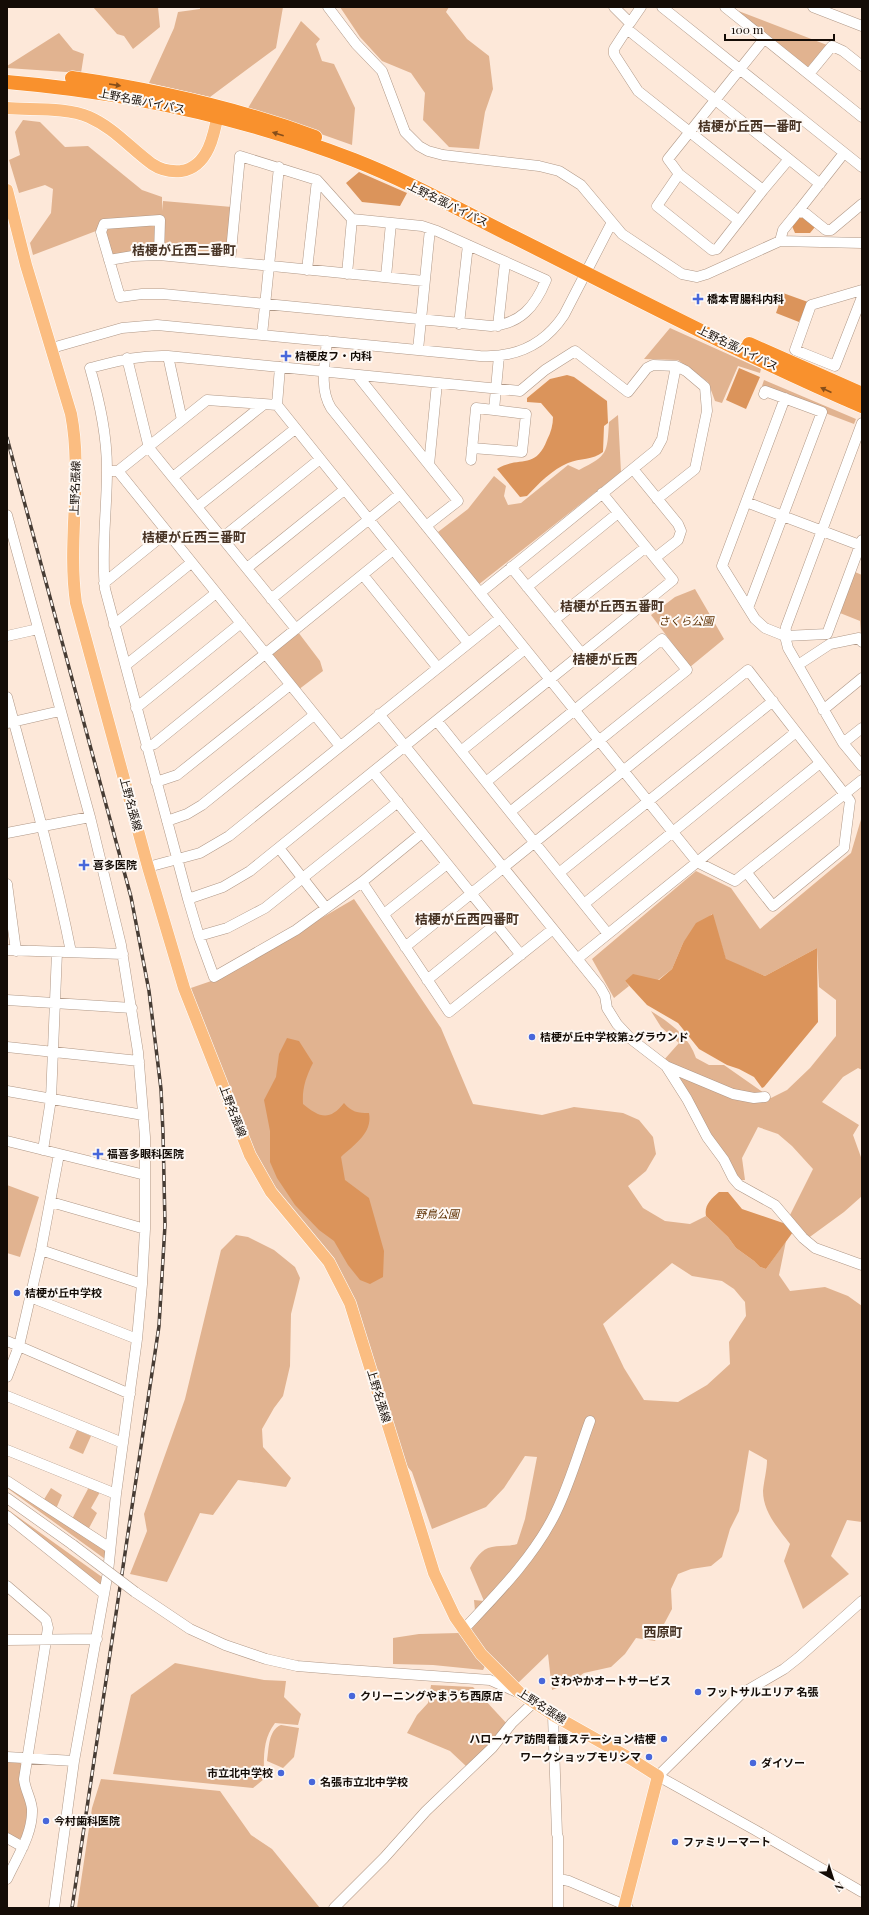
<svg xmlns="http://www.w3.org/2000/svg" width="869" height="1915" font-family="'Playfair Display','Noto Sans JP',serif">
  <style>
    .green { fill: #e1b390; fill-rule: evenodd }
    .water { fill: #db945b }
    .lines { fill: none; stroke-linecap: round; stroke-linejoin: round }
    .minor-casing { stroke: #b09887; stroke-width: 11 }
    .major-casing { stroke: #fff; stroke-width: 13 }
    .highway-casing { stroke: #fff; stroke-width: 15 }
    .minor { stroke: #fff; stroke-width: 10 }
    .major { stroke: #fbbd81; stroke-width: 12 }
    .highway { stroke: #f9912d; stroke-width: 14 }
    .rail-casing { stroke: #473c34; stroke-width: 3.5 }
    .rail { stroke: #fef9f5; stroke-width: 2; stroke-dasharray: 6; stroke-linecap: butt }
    .minor-bridge-casing { stroke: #b09887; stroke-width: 11; stroke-linecap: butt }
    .minor-bridge { stroke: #fff; stroke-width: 10 }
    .oneway { fill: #864e1a }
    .poi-dot { fill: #4867da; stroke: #fef9f5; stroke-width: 1.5 }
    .labels { text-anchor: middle; stroke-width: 4; stroke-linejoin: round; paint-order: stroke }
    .street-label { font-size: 11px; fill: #140c06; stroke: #fef9f5 }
    .poi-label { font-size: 11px; font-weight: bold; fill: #140c06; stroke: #fef9f5; text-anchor: start }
    .park-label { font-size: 11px; font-style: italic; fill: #5f3102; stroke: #fef9f5 }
    .quarter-label { font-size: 13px; font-weight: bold; fill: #473324; stroke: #fef9f5 }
  </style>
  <rect width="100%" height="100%" fill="#fde8d9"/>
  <path class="green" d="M 93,7 L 158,7 L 160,27 L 133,49 L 124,36 L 117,34 Z
    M 200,7 L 283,7 L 276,48 L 210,97 L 149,83 L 174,28 L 178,12 L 200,9 Z
    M 340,7 L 449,7 L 446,12 L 467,39 L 489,56 L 493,89 L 485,112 L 479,149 L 449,147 L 423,120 L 425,93 L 411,73 L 382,61 L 360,37 Z
    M 728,7 L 827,45 L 806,69 Z
    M 301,21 L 320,39 L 316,44 L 322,61 L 334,64 L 355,108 L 352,145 L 248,108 Z
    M 59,33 L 73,50 L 84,54 L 81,73 L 7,68 L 7,66 Z
    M 23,120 L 40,122 L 65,147 L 88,146 L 142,190 L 162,197 L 162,211 L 163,201 L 232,207 L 227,254 L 224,257 L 165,252 L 161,247 L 163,217 L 102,221 L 96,231 L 33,255 L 30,243 L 51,213 L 53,189 L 45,185 L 19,193 L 9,160 L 20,155 L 15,132 Z
    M 152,223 L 156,228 L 156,249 L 152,252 L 115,256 L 110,252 L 104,232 L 107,227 Z
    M 670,328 L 761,369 L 760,373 L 738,366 L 722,403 L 715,401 L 708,382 L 678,360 L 644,359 Z
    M 764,380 L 856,419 L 854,424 L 825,413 L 826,411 L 762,386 Z
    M 618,415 L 621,472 L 478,585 L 438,532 L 468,509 L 494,476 L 506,486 L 504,496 L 508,505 L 521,503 L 568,465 L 579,470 C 608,455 607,454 609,422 Z
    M 855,572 L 862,575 L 861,636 L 860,621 L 840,613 Z
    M 695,589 L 724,639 L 690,667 L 651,615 L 675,597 Z
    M 298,632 L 320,661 L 323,671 L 298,690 L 273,658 L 273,652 Z
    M 862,816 L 862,1070 L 858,1068 L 843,1077 L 822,1102 L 859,1125 L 853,1135 L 862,1160 L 862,1196 L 844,1212 L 807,1239 L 790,1215 L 813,1169 L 792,1146 L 778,1134 L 758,1127 L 742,1158 L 745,1180 L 741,1180 L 735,1177 L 663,1061 L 679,1043 L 661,1027 L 651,1011 C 670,1023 689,1036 696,1058 L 709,1065 L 724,1065 L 771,1098 L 787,1090 L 810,1068 L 836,1036 L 836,1000 L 819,987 L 817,948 L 765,976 L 726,960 L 712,914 L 683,943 L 672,969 L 658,980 L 625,981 L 629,986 L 614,998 L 592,959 L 696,871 L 731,888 L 760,929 L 851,853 Z
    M 354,899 L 441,1028 L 473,1104 L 542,1115 L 574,1107 L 623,1113 L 639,1120 L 653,1137 L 656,1154 L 646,1171 L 628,1186 L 643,1208 L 665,1221 L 690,1224 L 706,1216 L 728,1237 L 736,1248 L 754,1261 L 760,1267 L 766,1269 L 786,1241 L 779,1275 L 790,1291 L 825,1287 L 848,1296 L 862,1306 L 862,1522 L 847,1520 L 831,1556 L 849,1574 L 803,1609 L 784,1561 L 790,1544 C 778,1528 763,1512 763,1491 C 764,1480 767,1470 767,1460 L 749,1450 L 739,1511 L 730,1529 L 722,1557 L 711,1566 L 691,1569 L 678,1574 L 671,1589 L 672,1609 L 655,1641 L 636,1638 L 625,1654 L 611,1667 L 584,1673 L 571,1682 L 552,1690 L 548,1654 L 516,1685 L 476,1642 L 470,1632 L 476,1622 L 474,1600 L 484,1601 L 470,1568 C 475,1559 481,1549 492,1547 C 500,1545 507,1547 517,1544 L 525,1519 L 537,1457 L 525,1456 L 504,1488 L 486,1507 L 432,1529 L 412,1472 L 407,1466 L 350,1293 L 283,1201 L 259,1164 L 188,989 L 217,979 ZM 672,1263 L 692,1276 L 722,1281 L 734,1289 L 745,1302 L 746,1316 L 729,1342 L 730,1364 L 707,1385 L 678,1402 L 644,1400 L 624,1368 L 603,1324 Z
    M 7,1185 L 39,1197 L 20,1257 L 7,1253 Z
    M 236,1235 L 248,1237 L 274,1250 L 295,1267 L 300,1278 L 291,1314 L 290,1366 L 283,1396 L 274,1408 L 262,1429 L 263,1447 L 291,1478 L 286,1487 L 238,1480 L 213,1515 L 200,1513 L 167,1582 L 130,1574 L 147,1531 L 144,1514 L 185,1399 L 221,1250 Z
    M 77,1430 L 91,1436 L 83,1454 L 69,1448 Z
    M 7,1486 L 104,1549 L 106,1552 L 105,1559 L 7,1488 Z
    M 89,1487 L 100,1492 L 91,1508 L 97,1513 L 88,1530 L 72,1519 Z
    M 51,1488 L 62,1495 L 56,1509 L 43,1501 Z
    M 7,1509 L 102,1577 L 101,1584 L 97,1585 L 7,1512 Z
    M 459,1633 L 485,1666 L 483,1670 L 433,1665 L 393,1664 L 393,1638 L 419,1634 Z
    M 175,1663 L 264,1680 L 286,1681 L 284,1697 L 301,1714 L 298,1725 L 275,1723 C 262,1740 264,1759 264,1779 L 253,1788 L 113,1774 L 131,1695 Z
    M 431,1685 L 473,1687 L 508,1725 L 467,1767 L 450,1751 L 407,1733 L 417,1715 L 428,1703 Z
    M 281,1725 L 299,1728 L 294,1757 L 283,1768 L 267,1761 C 269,1749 268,1730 281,1725 Z
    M 7,1761 L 19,1761 L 22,1765 L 28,1810 L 23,1837 L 17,1840 L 7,1833 Z
    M 101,1779 L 220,1791 L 251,1835 L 272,1849 L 320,1908 L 77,1908 L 92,1808 Z"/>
  <path class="water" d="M 359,172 L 407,193 L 400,206 L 362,202 L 346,183 Z
    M 799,218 L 804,218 L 815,227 L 810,233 L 795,233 L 792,226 Z
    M 783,293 L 808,302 L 799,322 L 776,313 Z
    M 739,368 L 760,377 L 746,409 L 726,400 Z
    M 567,375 L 574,377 L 607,401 L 608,423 L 604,426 L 603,452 C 593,460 580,458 568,463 C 553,469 538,484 527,496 L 520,497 L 497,469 C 519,455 535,471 547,440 C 551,432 553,425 553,417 L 541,403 L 527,402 L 527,398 L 550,379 Z
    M 713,914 L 726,959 L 765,976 L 817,948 L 818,1022 L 764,1087 L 762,1088 L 754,1077 L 739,1069 L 727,1065 L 699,1049 L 678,1023 L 647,1005 L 625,981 L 633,974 L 659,980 L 672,969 L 683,943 L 696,923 Z
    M 287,1038 L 299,1041 L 313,1063 C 306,1077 302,1088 303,1104 C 319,1117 329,1122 344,1103 C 351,1112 358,1113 369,1113 C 373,1133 354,1145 341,1157 L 345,1180 L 369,1198 L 384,1251 L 383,1277 L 370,1284 L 360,1280 L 348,1265 L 334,1241 L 319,1230 L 295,1205 L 277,1178 L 270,1162 L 270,1131 L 264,1100 L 276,1077 L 279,1054 Z
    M 719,1192 L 728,1192 L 742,1209 L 786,1224 L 793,1232 L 766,1269 L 760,1267 L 754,1261 L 736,1248 L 728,1237 L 706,1216 C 704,1205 711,1199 719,1192 Z"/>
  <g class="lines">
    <defs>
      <path id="minor" d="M 328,7 L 356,44 L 382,71 L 405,132 L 419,146 L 428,151 L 443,155 L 539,166 L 559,171 L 581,185 L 622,234 L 682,274 L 697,277 L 707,274 L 780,241 L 862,243
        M 614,7 L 630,23 L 641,7
        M 662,7 L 862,167
        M 725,7 L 862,117
        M 813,7 L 862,26
        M 809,74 L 832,46 L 843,51 L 862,66
        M 789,159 L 763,190 L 638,91 L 614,54 L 614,49 L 627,29 L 820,184
        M 679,174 L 739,221
        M 763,190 L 717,249 L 712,250 L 657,206 L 679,174 L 668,159 L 764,39
        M 800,209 L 844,153
        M 780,241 L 783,230 L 800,209 L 826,230 L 831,230 L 862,204
        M 159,255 L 160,220 L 104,224 L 101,232 L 120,297 L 142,294 L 163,294 L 491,326 C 520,324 535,307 546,280 L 437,231 L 422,226 L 352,219 L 317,180 L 240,156 L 230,262
        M 109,260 L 133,256 L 159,255 L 424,281
        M 307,270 L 317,180
        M 347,274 L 352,219
        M 386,277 L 391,223
        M 862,290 L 811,305 L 795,350 L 835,366 L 862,297
        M 459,324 L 468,245
        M 498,326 L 505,262
        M 262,335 L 279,167
        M 327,341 C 325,362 319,389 331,408 L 697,862 L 735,881 L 862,780
        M 52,348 L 122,328 L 157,325 L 480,356 C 516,358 544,345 564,315 L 611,224
        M 418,350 L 430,229
        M 168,356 L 182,420
        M 127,358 L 149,448 L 296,629
        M 280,367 L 277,405 L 468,643
        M 357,375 L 458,501 L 426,526
        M 785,398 L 722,566 L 755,619 L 765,628 L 785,636 L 827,634 L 862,540
        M 862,423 L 786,627 L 785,636 L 788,648 L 843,743 L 862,766
        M 472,448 L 522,452 L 526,414 L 494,410 L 499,356
        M 471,460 L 476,408 L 494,410
        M 429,465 L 437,383
        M 633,469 L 678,524 L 681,531 L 678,540 L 655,558
        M 112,471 L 118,471 L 207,400 L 277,405
        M 118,471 L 340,746
        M 173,477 L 263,405
        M 746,502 L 862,546
        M 197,507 L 295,429
        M 7,515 L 90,817 L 121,945 L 138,1052 L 145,1137 L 145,1229 L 142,1284 L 137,1339 L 116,1494 L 108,1572 L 74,1761 L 54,1908
        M 222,538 L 320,459
        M 511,567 L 582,654
        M 247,568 L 344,490
        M 363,575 L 438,668
        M 104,583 L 167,532
        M 527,587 L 618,513
        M 480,593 L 656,450 L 662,439 L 676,366
        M 271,599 L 400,494
        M 748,608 L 822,412 L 765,391 L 764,394
        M 554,620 L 646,547
        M 114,625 L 191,563
        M 7,636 L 38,629
        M 126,665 L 216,593
        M 798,665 L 830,644 L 859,638 L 862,642
        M 7,697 C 30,782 54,866 71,952
        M 136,708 L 241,623
        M 823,710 L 862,678
        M 379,714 L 600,987 L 605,996 L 607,1008 L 617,1024 L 631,1039 L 666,1066 L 687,1099 L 707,1137 L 724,1160 L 733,1178 L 739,1185 L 775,1205 L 803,1238 L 815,1248 L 862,1265
        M 437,721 L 608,934
        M 8,723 L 60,711
        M 843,743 L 862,728
        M 146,747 L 154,744 L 393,550
        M 461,751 L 673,580 L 602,493
        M 373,772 L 521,955
        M 156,782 L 177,775 L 290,685
        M 486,782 L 662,639 L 687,670 L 510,812
        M 167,821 L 187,814 L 202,805 L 314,715
        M 7,833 L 90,817
        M 422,833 L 362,882 L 296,930 L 214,977 L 199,936 L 188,899 L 105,589 C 101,550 107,510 107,470 C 107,435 100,403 90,368 C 118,361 138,355 168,356 L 520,391 L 545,370 L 575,351 L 628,392 L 647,368 L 653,365 L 676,366 L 686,371 L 705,387 L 707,411 L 695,469 L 657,499
        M 279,848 L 326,908
        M 148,867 L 200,853 L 229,836 L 500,618
        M 559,873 L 773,701
        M 362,882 L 449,1012 L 553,929
        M 7,884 L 16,951
        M 188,899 L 223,887 L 250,871 L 525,649
        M 584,904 L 796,732
        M 384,914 L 447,864
        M 199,936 L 227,928 L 265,908 L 398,802
        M 405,947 L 748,670 L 850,801 L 844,848 L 773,906 L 747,873
        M 7,950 L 123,954
        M 577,959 L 820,763
        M 427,980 L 496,924
        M 7,1000 L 132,1008
        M 7,1047 L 139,1061
        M 666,1066 L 733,1094 L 754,1098 L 765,1097
        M 7,1091 L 143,1115
        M 7,1141 L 145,1175
        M 43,1150 L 51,1099 L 57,952
        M 51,1202 L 145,1229
        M 41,1250 L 142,1284
        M 30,1297 L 137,1339
        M 7,1341 L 130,1394
        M 7,1377 L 19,1346 L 41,1250 L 59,1154
        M 7,1396 L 123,1443
        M 7,1450 L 116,1494
        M 7,1481 L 110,1548
        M 7,1498 L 73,1545
        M 7,1516 L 103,1593
        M 7,1586 L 43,1617 L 46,1620 L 48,1628 L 24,1779 C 25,1790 31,1798 32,1809 C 33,1834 17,1857 7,1879
        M 135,1592 L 190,1629 L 225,1645 L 266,1659 L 297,1666 L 334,1669 L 490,1680 L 517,1692
        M 862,1601 L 798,1658 L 784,1669 L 741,1694 L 658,1776 L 755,1830 L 862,1892
        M 463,1630 C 497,1594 534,1557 556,1512 C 570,1483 579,1451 590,1421
        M 7,1640 L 97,1639
        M 553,1715 L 557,1834 L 558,1837 L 558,1908
        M 7,1757 L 74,1761
        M 7,1838 L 23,1847
        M 559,1879 L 569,1881 L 625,1905 L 628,1908
        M 334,1908 L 384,1858 L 426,1811 L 492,1748 L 512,1723 L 533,1703"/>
      <path id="major" d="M 7,108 C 31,110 67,107 89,117 C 114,128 130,148 152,164 C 161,170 170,172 181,171 C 210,167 215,130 219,108
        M 7,190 L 26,265 L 71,414 C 83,476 67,540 76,603 L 148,867 L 184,988 L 250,1155 L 271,1192 L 329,1262 L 350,1303 L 434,1573 L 455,1617 L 481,1654 L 520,1693 L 553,1715 L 631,1759 L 658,1776 L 624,1908"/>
      <path id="highway" d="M 72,78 C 155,90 236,108 315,137
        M 7,82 C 125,92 243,117 354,160 C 408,181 460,210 512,236 C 628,294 743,355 862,406
        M 749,344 L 862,394"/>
    </defs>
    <use href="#minor" class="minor-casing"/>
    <use href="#major" class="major-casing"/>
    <use href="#highway" class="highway-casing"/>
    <use href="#minor" class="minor"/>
    <use href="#major" class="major"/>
    <use href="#highway" class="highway"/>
    <defs>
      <path id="rail" d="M 7,438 L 131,897 L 149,991 L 161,1089 L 163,1133 L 165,1225 L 159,1326 L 72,1908"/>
    </defs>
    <use href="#rail" class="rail-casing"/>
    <use href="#rail" class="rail"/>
    <defs>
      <path id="minor-bridge" d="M 73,1545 L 135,1592"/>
    </defs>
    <use href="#minor-bridge" class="minor-bridge-casing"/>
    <use href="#minor-bridge" class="minor-bridge"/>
  </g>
  <defs><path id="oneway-solid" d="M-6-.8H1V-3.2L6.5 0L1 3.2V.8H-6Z"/></defs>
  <g class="oneway">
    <use href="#oneway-solid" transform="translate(115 85) rotate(9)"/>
    <use href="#oneway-solid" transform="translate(278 134) rotate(-162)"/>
    <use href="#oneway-solid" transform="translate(826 390) rotate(-156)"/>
  </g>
  <g class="poi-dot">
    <path d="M696 293h4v4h4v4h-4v4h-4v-4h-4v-4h4z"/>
    <path d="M284 350h4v4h4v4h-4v4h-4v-4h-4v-4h4z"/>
    <path d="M82 859h4v4h4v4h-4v4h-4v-4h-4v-4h4z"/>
    <circle cx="532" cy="1037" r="4"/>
    <path d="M96 1148h4v4h4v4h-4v4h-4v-4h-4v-4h4z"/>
    <circle cx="17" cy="1293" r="4"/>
    <circle cx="542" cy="1681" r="4"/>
    <circle cx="698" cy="1692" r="4"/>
    <circle cx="352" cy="1696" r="4"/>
    <circle cx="664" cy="1739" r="4"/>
    <circle cx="649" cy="1757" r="4"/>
    <circle cx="753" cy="1763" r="4"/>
    <circle cx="281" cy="1773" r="4"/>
    <circle cx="312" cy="1782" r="4"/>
    <circle cx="46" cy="1821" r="4"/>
    <circle cx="675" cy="1842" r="4"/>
  </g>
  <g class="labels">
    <g class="street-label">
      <text transform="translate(142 101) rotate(11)" y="4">上野名張バイパス</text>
      <text transform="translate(448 204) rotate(26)" y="4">上野名張バイパス</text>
      <text transform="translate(738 348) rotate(26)" y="4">上野名張バイパス</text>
      <text transform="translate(75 488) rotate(-88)" y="4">上野名張線</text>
      <text transform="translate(131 804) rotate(75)" y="4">上野名張線</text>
      <text transform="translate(233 1111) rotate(69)" y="4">上野名張線</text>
      <text transform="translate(379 1396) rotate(73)" y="4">上野名張線</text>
      <text transform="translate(542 1706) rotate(33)" y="4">上野名張線</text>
    </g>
    <g class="poi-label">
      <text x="707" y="303">橋本胃腸科内科</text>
      <text x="295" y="360">桔梗皮フ・内科</text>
      <text x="93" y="869">喜多医院</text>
      <text x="540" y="1041">桔梗が丘中学校第2グラウンド</text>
      <text x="107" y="1158">福喜多眼科医院</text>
      <text x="25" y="1297">桔梗が丘中学校</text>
      <text x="550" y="1685">さわやかオートサービス</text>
      <text x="706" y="1696">フットサルエリア 名張</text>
      <text x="360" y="1700">クリーニングやまうち西原店</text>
      <text x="656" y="1743" text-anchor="end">ハローケア訪問看護ステーション桔梗</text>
      <text x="641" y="1761" text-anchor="end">ワークショップモリシマ</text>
      <text x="761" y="1767">ダイソー</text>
      <text x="273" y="1777" text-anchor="end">市立北中学校</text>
      <text x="320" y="1786">名張市立北中学校</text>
      <text x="54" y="1825">今村歯科医院</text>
      <text x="683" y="1846">ファミリーマート</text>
    </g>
    <g class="park-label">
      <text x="686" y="625">さくら公園</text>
      <text x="437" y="1218">野鳥公園</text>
    </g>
    <g class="quarter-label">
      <text x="750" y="131">桔梗が丘西一番町</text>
      <text x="184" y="255">桔梗が丘西二番町</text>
      <text x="194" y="542">桔梗が丘西三番町</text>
      <text x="612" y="611">桔梗が丘西五番町</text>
      <text x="605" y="664">桔梗が丘西</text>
      <text x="467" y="924">桔梗が丘西四番町</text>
      <text x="663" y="1637">西原町</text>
    </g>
  </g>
  <rect width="869" height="1915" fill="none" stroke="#140c06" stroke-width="16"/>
  <g transform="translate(833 1879) rotate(141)" stroke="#fef9f5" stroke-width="3" paint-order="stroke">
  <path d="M0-3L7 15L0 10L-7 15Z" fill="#140c06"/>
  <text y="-6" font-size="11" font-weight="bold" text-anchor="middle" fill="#140c06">N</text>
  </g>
  <path d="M725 34v6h109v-6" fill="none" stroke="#140c06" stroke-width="2"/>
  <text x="731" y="34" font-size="12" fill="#140c06" stroke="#fef9f5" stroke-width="3" paint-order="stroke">100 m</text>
</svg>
